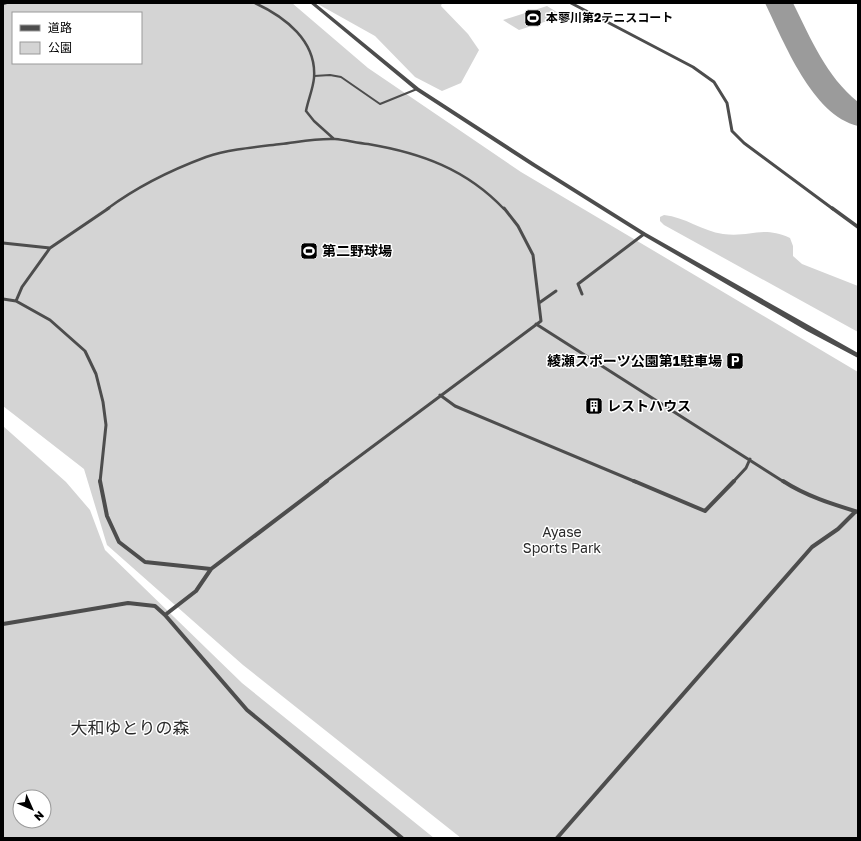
<svg xmlns="http://www.w3.org/2000/svg" width="861" height="841" font-family="'Golos Text','Noto Sans JP',sans-serif">
  <style>
    .green { fill: #d4d4d4; fill-rule: evenodd }
    .lines { fill: none; stroke-linecap: round; stroke-linejoin: round }
    .river { fill: #9b9b9b; fill-rule: evenodd }
    .service-far1 { stroke: #4d4d4d; stroke-width: 2 }
    .service { stroke: #4d4d4d; stroke-width: 3 }
    .pedestrian-far2 { stroke: #4d4d4d; stroke-width: 2.5 }
    .pedestrian-far1 { stroke: #4d4d4d; stroke-width: 3 }
    .pedestrian { stroke: #4d4d4d; stroke-width: 4 }
    .minor-far1 { stroke: #4d4d4d; stroke-width: 3 }
    .minor { stroke: #4d4d4d; stroke-width: 3.5 }
    .tertiary { fill: #4d4d4d; fill-rule: evenodd }
    .labels { text-anchor: middle; stroke-width: 3; stroke-linejoin: round; paint-order: stroke }
    .far-poi-label { font-size: 12px; font-weight: bold; fill: #000; stroke: #fff; text-anchor: start }
    .poi-label { font-size: 14px; font-weight: bold; fill: #000; stroke: #fff; text-anchor: start }
    .park-label { font-size: 14px; fill: #2b2b2b; stroke: #fff }
    .near-park-label { font-size: 17px; fill: #2b2b2b; stroke: #fff }
  </style>
  <rect width="100%" height="100%" fill="#fff"/>
  <path class="green" d="M 3,3 L 292,3 L 368,68 L 521,172 L 858,372 L 858,838 L 461,838 L 243,665 L 107,545 L 84,469 L 3,406 ZM 13,13 L 141,13 L 141,63 L 13,63 Z
    M 316,3 L 442,3 L 441,6 L 468,34 L 479,50 L 461,83 L 442,91 L 415,77 L 375,36 Z
    M 547,6 L 563,16 L 519,30 L 503,20 Z
    M 664,215 C 685,217 702,231 723,234 C 750,238 761,225 790,238 L 793,246 L 793,256 L 802,264 L 858,286 L 858,332 L 664,225 L 660,221 L 660,217 Z
    M 3,426 L 66,482 L 90,510 L 105,550 L 242,683 L 434,838 L 3,838 ZM 20,797 L 44,797 L 44,821 L 20,821 Z"/>
  <g class="lines">
    <path class="river" d="M 765,3 L 793,3 C 811,39 826,76 858,102 L 858,126 C 812,115 784,42 765,3 Z"/>
    <path class="service-far1" d="M 314,76 L 330,75 L 341,77 L 380,104 L 417,89"/>
    <path class="service" d="M 582,294 L 578,284 L 644,234"/>
    <path class="pedestrian-far2" d="M 255,3 C 285,17 317,41 314,78 C 313,89 308,100 306,111 L 314,121 L 334,139
      M 3,4 L 6,3
      M 107,209 C 138,186 171,170 206,157 C 230,149 256,147 281,144 C 298,142 317,138 335,139 C 346,140 357,143 368,144 C 421,153 466,169 504,209"/>
    <path class="pedestrian-far1" d="M 3,243 L 50,248
      M 3,299 L 16,301
      M 16,301 L 50,320 L 85,351 L 96,374 L 103,402 L 106,425 L 100,482
      M 16,301 L 22,287 L 50,248 L 109,208
      M 539,303 L 556,291
      M 536,324 L 784,482
      M 440,395 L 455,406 L 636,482
      M 325,482 L 541,321 L 533,255 L 518,226 L 504,208
      M 733,482 L 746,468 L 750,459"/>
    <path class="pedestrian" d="M 100,481 L 107,516 L 119,542 L 145,562 L 211,569 L 327,481
      M 634,481 L 705,511 L 734,481
      M 783,481 C 806,496 832,504 858,512
      M 165,615 L 196,591 L 211,569
      M 3,624 L 128,603 L 155,606 L 165,615 L 247,710 L 402,838
      M 557,838 L 812,547 L 838,529 L 855,512"/>
    <path class="minor-far1" d="M 571,3 L 693,67 L 714,82 L 727,103 L 732,131 L 744,143 L 833,209"/>
    <path class="minor" d="M 832,208 L 858,227"/>
    <path class="tertiary" d="M 310,3 L 315,3 L 419,88 L 536,164 L 646,233 L 858,353 L 858,358 L 807,331 L 642,235 L 532,166 L 415,90 Z"/>
  </g>
  <defs>
    <symbol id="stadium-square" viewBox="-11 -11 22 22"><rect x="-9" y="-9" width="18" height="18" rx="4" fill="#000" stroke="#fff"/><path d="M0-5a6.5 5 0 1 0 0 10a6.5 5 0 1 0 0-10ZM-3.5-1.8h7v3.6h-7Z" fill="#fff"/></symbol>
    <symbol id="parking-square" viewBox="-11 -11 22 22"><rect x="-9" y="-9" width="18" height="18" rx="4" fill="#000" stroke="#fff"/><path d="M-3.5-5.5H1a3.5 3.5 0 0 1 0 7H-1V5.5H-3.5ZM-1-3.4V-.6H.8a1.4 1.4 0 0 0 0-2.8Z" fill="#fff"/></symbol>
    <symbol id="building-square" viewBox="-11 -11 22 22"><rect x="-9" y="-9" width="18" height="18" rx="4" fill="#000" stroke="#fff"/><path d="M-4-6H4V6H1V3H-1V6H-4ZM-2.5-4.3h1.7v1.8h-1.7ZM.8-4.3h1.7v1.8H.8ZM-2.5-1h1.7V.8h-1.7ZM.8-1h1.7V.8H.8Z" fill="#fff"/></symbol>
  </defs>
  <g fill-rule="evenodd">
    <use href="#stadium-square" x="523" y="8" width="20" height="20"/>
    <use href="#stadium-square" x="299" y="241" width="20" height="20"/>
    <use href="#parking-square" x="725" y="351" width="20" height="20"/>
    <use href="#building-square" x="584" y="396" width="20" height="20"/>
  </g>
  <g class="labels">
    <g class="far-poi-label">
      <text x="546" y="22">本蓼川第2テニスコート</text>
    </g>
    <g class="poi-label">
      <text x="322" y="256">第二野球場</text>
      <text x="722" y="366" text-anchor="end">綾瀬スポーツ公園第1駐車場</text>
      <text x="607" y="411">レストハウス</text>
    </g>
    <g class="park-label">
      <text x="562" y="537">Ayase<tspan x="562" dy="16">Sports Park</tspan></text>
    </g>
    <g class="near-park-label">
      <text x="130" y="734">大和ゆとりの森</text>
    </g>
  </g>
  <rect width="861" height="841" fill="none" stroke="#000000" stroke-width="8"/>
  <rect x="12" y="12" width="130" height="52" fill="#ffffff" stroke="#999999"/>
  <rect x="20" y="25" width="20" height="6" fill="#4d4d4d" stroke="#999999"/>
  <text x="48" y="32" font-size="12" fill="#000000">道路</text>
  <rect x="20" y="42" width="20" height="12" fill="#d4d4d4" stroke="#999999"/>
  <text x="48" y="52" font-size="12" fill="#000000">公園</text>
  <g transform="translate(32 809) rotate(135)"><circle r="19" fill="#ffffff" stroke="#999999"/>
  <path d="M0-3L7 15L0 10L-7 15Z" fill="#000000"/>
  <text y="-6" font-size="11" font-weight="bold" text-anchor="middle" fill="#000000">N</text>
  </g>
</svg>
